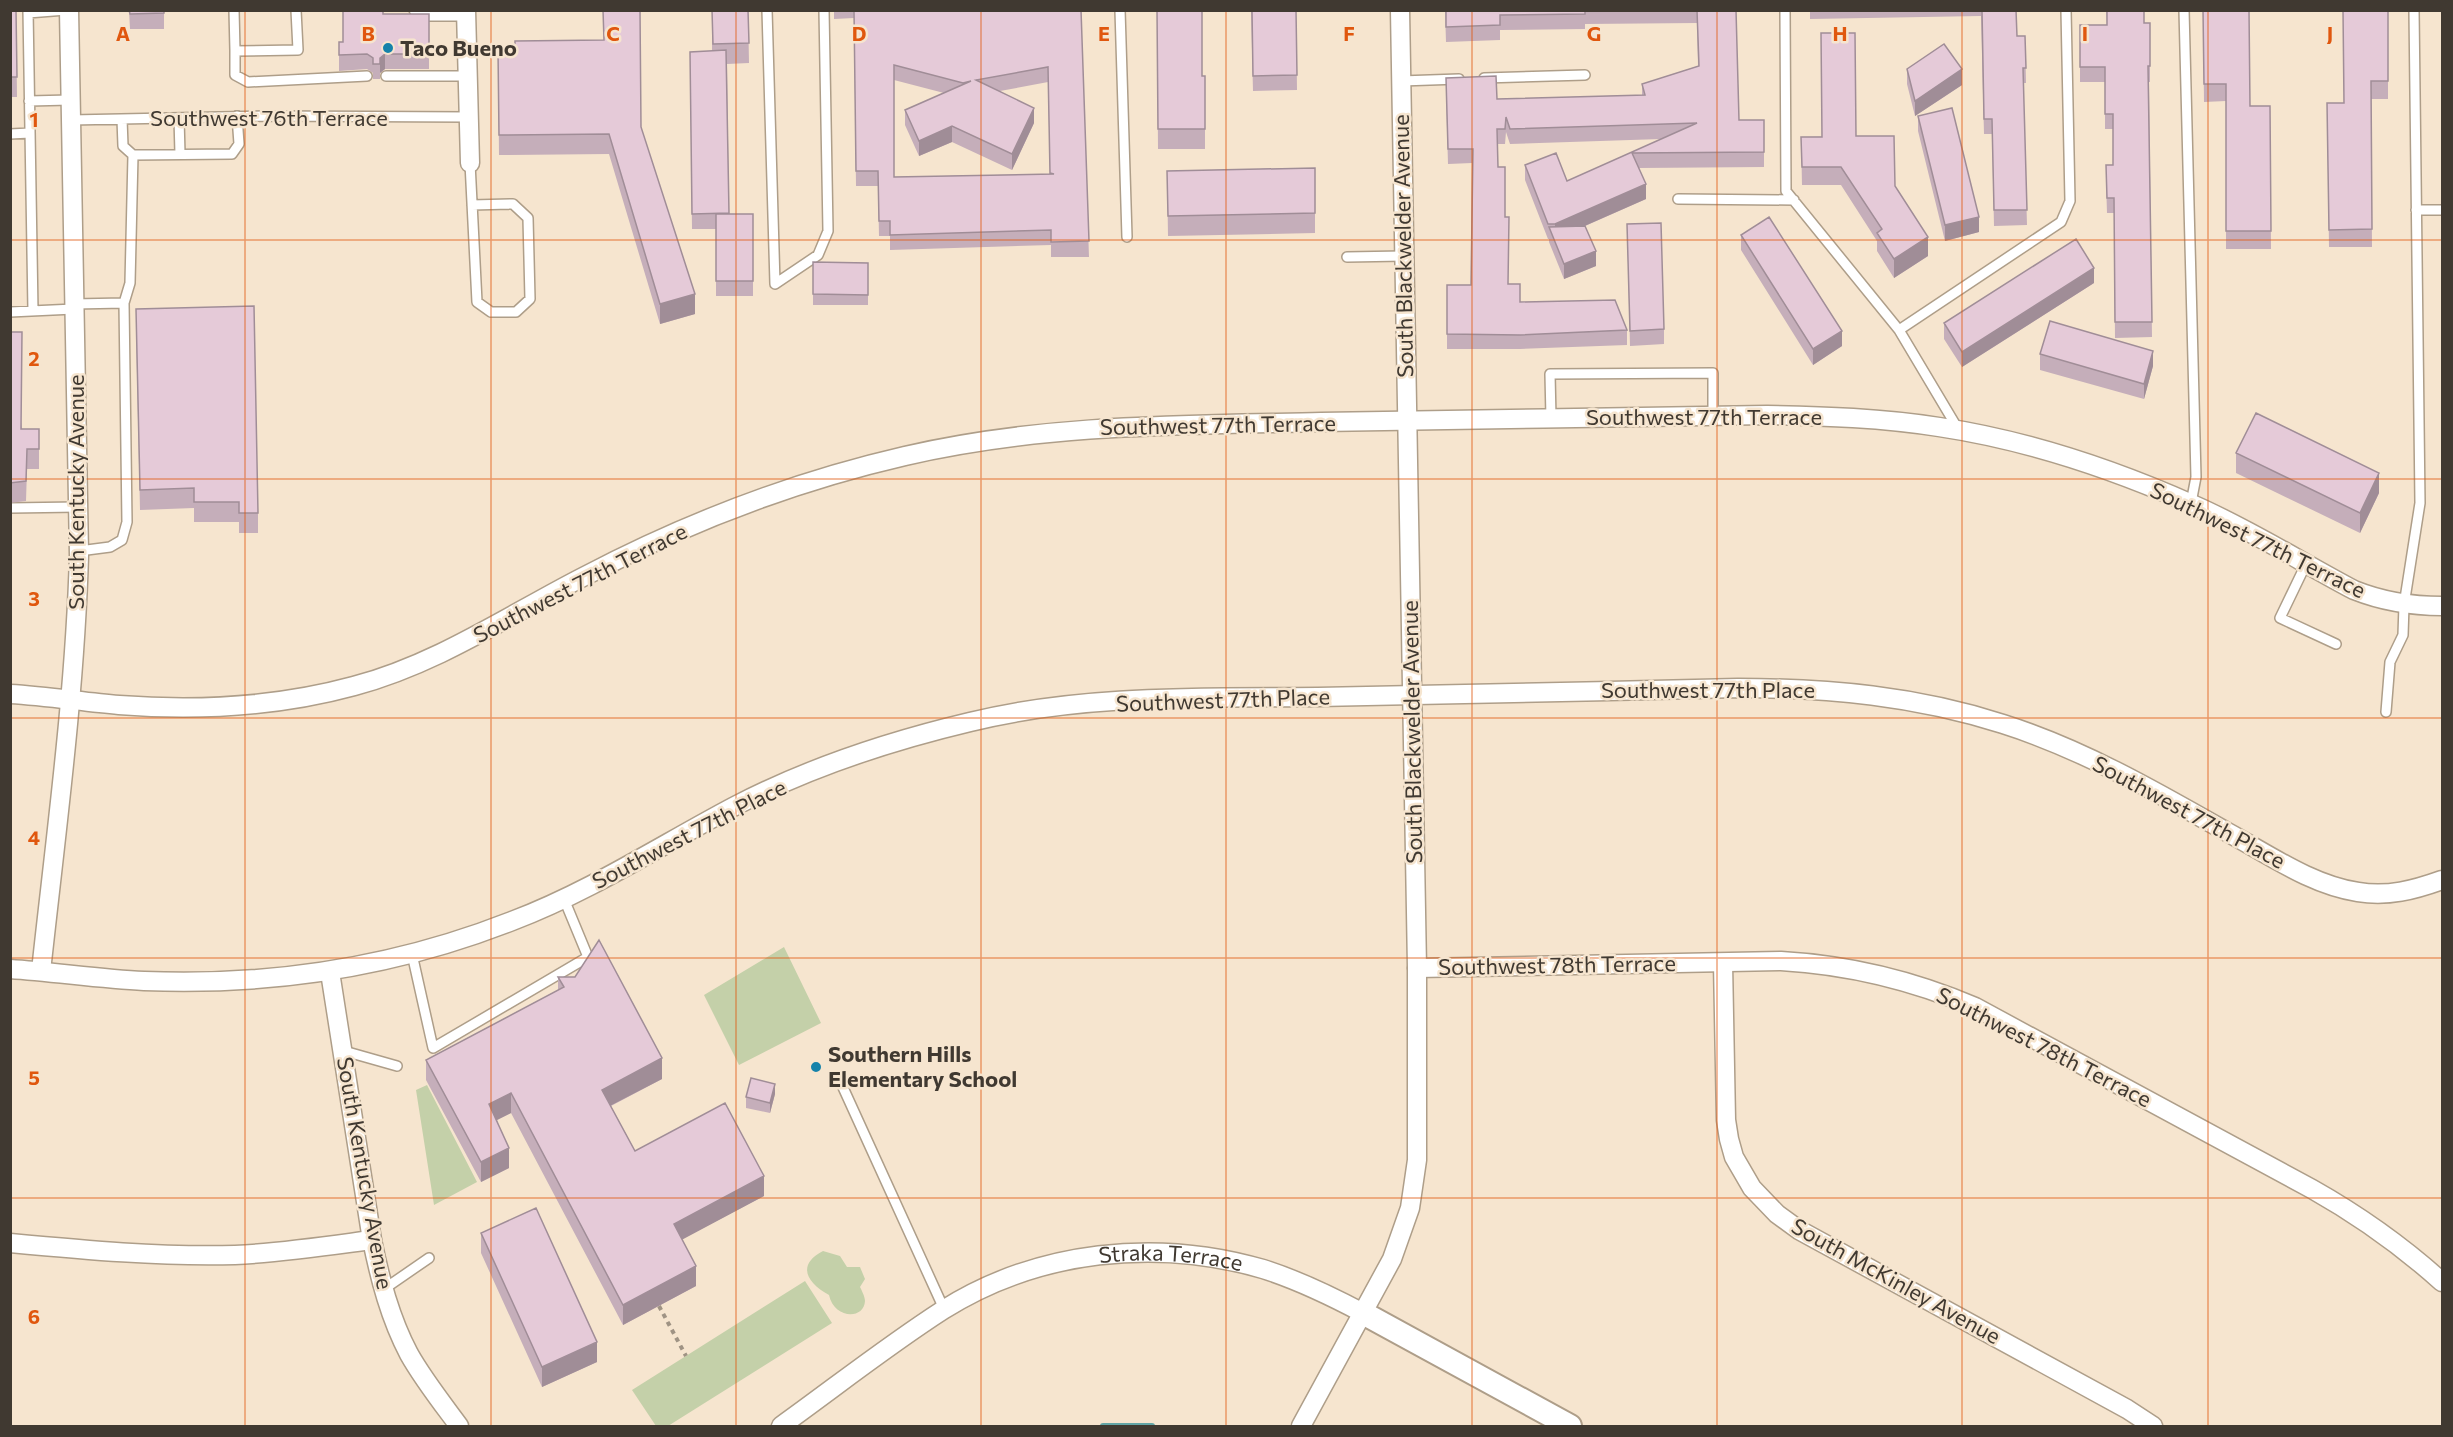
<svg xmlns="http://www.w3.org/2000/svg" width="2453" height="1437" font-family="Commissioner,sans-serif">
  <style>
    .green { fill: #c4d0a9 }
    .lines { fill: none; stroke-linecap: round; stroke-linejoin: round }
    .stream { stroke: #63a6a7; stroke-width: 6 }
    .service-casing { stroke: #ae9e89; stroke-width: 12 }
    .minor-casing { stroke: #ae9e89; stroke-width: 21 }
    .tertiary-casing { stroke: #ae9e89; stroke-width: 26 }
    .path { stroke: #9f9384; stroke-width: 4; stroke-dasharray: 4.5 4.5; stroke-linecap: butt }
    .service { stroke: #fff; stroke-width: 9 }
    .minor { stroke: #fff; stroke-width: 18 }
    .tertiary { stroke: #fff; stroke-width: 22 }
    .wall { fill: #c5aeba; fill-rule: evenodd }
    .shaded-wall { fill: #a08d97 }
    .building { fill: #e5cad8; stroke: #a08d97; stroke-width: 1.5; fill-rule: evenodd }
    .grid { fill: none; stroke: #e0570e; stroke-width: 1.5; stroke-opacity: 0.55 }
    .poi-dot { fill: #1582aa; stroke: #f6e5cf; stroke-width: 2 }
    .labels { text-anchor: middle; stroke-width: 5; stroke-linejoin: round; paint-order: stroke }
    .poi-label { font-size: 22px; font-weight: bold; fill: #403931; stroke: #f6e5cf; text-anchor: start }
    .street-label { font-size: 22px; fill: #403931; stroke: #f6e5cf }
    .grid-label { font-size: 20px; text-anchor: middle; font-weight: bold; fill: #e0570e; stroke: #f6e5cf; stroke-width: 5; stroke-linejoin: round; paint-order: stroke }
  </style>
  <rect width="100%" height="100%" fill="#f6e5cf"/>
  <path class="green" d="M 784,947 L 821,1023 L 739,1065 L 704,995 Z
    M 427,1085 L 477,1182 L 434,1205 L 416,1090 Z
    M 823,1251 L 840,1256 L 847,1267 L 860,1267 L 865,1279 L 860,1287 C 862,1291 865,1297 865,1301 C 864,1320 834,1319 829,1295 C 807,1283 796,1265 823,1251 Z
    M 805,1281 L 832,1323 L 668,1426 L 656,1426 L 632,1390 Z"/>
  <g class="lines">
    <path class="stream" d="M 1103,1426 L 1152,1426"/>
    <defs>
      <path id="service" d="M 28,10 L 33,311
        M 234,10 L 235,51 L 298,50 L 296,10
        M 414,10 L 418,16 L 466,16
        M 767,10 L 775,284 L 818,255 L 828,231 L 824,10
        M 1120,10 L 1127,237
        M 1785,10 L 1786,191 L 1899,330 L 2061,222 L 2070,201 L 2066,10
        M 2184,10 L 2196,477 L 2191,503
        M 28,13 L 66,10
        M 235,51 L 235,75 L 248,82 L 367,76
        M 386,76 L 468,76
        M 1484,78 L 1585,75
        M 1401,81 L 1459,79
        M 29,101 L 70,100
        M 179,118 L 180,154
        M 122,119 L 123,146 L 133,155 L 232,154 L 239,144 L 237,116
        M 71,120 L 265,116 L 468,117
        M 10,134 L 30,133
        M 470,163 L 477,302 L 491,312 L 516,312 L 530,299 L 528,218 L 513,204 L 472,205
        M 1678,199 L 1794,200
        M 2416,210 L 2442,210
        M 1347,257 L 1403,256
        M 74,304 L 124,303 L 130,283 L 133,155
        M 10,312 L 74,309
        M 1899,330 L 1958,429
        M 1551,418 L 1550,374 L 1713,373 L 1713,415
        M 10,508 L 78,507
        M 79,551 L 110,547 L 122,540 L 127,522 L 124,303
        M 2306,564 L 2280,618 L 2336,644
        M 2386,712 L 2390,662 L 2403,635 L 2404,605 L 2420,503 L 2414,10
        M 412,954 L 433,1048 L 588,957 L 564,899
        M 344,1051 L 397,1066
        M 841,1083 L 944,1309
        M 384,1289 L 429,1258"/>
      <g id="minor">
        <path d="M 466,10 L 470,163"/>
        <path d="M 10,694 C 47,696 83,702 119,705 C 198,711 277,707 354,686 C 437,664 507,616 583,577 C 686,523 792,482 905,456 C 1042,424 1182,425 1321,422 C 1470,420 1618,417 1767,415 C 1824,416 1882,418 1939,427 C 2026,440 2113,469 2194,505 C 2249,529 2301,562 2354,590 C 2384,602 2411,606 2442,606"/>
        <path d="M 1723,963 L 1726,1120 L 1729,1139 L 1734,1157 L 1752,1188 L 1777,1214 L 1799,1230 L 2127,1409 L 2153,1426"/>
        <path d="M 1417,968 L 1781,961 C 1850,965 1912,980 1975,1007 L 2312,1189 C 2360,1216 2402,1246 2442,1282"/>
        <path d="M 10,969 C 55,972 100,979 144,981 C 270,986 395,967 512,921 C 591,891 661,845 735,806 C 808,768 890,741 970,722 C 1083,694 1203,698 1318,697 C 1458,695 1598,691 1738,688 C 1829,688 1916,696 2003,724 C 2082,749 2155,791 2227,832 C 2268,854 2311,885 2358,892 C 2388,897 2414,890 2442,880"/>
        <path d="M 41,971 C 56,833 75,694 79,555 L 69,10"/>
        <path d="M 330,972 L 372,1240 C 380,1279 390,1318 409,1354 C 423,1379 442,1403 459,1426"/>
        <path d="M 10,1243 C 85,1250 160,1257 235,1255 C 281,1253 327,1246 372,1240"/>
        <path id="s1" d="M 781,1426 C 834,1388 887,1346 943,1310 C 1038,1250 1157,1238 1263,1269 C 1298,1280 1331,1296 1363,1313"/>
        <path d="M 1301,1426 L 1392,1259 L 1410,1208 L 1417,1160 L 1417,968 L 1400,10"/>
      </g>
      <path id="tertiary" d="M 1363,1313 L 1570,1426"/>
    </defs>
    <use href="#service" class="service-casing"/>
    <use href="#minor" class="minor-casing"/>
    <use href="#tertiary" class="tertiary-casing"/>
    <path class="path" d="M 659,1306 L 686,1356"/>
    <use href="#service" class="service"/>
    <use href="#minor" class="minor"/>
    <use href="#tertiary" class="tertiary"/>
  </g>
  <path class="wall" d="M 10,10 L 16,10 L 17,97 L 10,97 Z
    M 129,10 L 164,10 L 164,29 L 130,29 Z
    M 712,10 L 748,10 L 749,63 L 727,64 L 729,214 L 753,214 L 753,296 L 716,296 L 716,229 L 692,229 L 690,52 L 712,51 Z
    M 834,10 L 1092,10 L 1081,12 L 1089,257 L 1051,257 L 1051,245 L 890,250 L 890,236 L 879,236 L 878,186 L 856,186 L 854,18 L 834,19 ZM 894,80 L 944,93 L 905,110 L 905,125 L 919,156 L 952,142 L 1012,170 L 1034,123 L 1000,91 L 1048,82 L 1050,174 L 894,177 Z
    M 1157,10 L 1202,76 L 1205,76 L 1205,149 L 1158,149 Z
    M 1251,10 L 1296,10 L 1297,90 L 1253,91 Z
    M 1445,10 L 1736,10 L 1739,120 L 1764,120 L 1764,167 L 1639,168 L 1646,199 L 1585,226 L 1596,266 L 1564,279 L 1549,242 L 1549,239 L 1548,239 L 1525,180 L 1525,165 L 1567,181 L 1661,139 L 1510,144 L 1506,132 L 1505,144 L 1498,144 L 1498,167 L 1505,217 L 1508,284 L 1520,302 L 1627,330 L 1627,345 L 1520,349 L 1447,349 L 1447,285 L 1471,285 L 1472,163 L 1448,164 L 1446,93 L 1497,99 L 1642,95 L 1642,84 L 1698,66 L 1697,23 L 1585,24 L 1585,29 L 1500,30 L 1500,40 L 1446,42 Z
    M 1810,10 L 2016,10 L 2017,36 L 2025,36 L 2026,83 L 2023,83 L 2027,225 L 1994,226 L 1992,134 L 1984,134 L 1981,16 L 1810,19 Z
    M 2106,10 L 2144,10 L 2144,23 L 2150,23 L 2150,82 L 2149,82 L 2152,337 L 2115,338 L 2114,213 L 2107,213 L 2106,181 L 2113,165 L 2113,129 L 2105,129 L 2105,82 L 2080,82 L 2080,25 L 2107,25 Z
    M 2203,10 L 2250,106 L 2270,106 L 2271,249 L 2226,249 L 2226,101 L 2204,102 Z
    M 2388,10 L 2388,99 L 2371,99 L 2372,247 L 2329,247 L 2327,103 L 2344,103 Z
    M 383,14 L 429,14 L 429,69 L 385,69 L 380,73 L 380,79 L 373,79 L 373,73 L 367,69 L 339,71 L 339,42 L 343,42 Z
    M 498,50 L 641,127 L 695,314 L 660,324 L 609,154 L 499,155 Z
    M 1907,69 L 1962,85 L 1915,116 L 1907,84 Z
    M 1918,116 L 1979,232 L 1945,241 L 1918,131 Z
    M 1856,136 L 1895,186 L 1928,256 L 1894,278 L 1877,251 L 1877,241 L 1841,185 L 1802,185 L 1801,137 Z
    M 1315,168 L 1315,233 L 1168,236 L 1167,171 Z
    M 1627,224 L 1664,329 L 1664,344 L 1630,346 Z
    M 1741,235 L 1842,346 L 1813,365 L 1741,250 Z
    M 813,262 L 868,263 L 868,305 L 813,305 Z
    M 2094,283 L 1962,367 L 1944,339 L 1944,323 Z
    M 136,329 L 258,513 L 258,533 L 239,533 L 239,522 L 194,522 L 194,508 L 140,510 Z
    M 10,332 L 22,429 L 39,429 L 39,469 L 27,469 L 26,501 L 10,503 Z
    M 2040,354 L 2153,366 L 2144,399 L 2040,370 Z
    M 2236,453 L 2379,493 L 2360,533 L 2236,473 Z
    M 558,977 L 662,1079 L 611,1106 L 635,1151 L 764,1196 L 682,1239 L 696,1286 L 623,1325 L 511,1113 L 497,1120 L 509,1168 L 481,1182 L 426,1080 L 426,1060 L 558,990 Z
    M 775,1094 L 770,1113 L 746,1108 L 746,1097 Z
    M 481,1233 L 597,1362 L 542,1387 L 481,1253 Z"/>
  <path class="shaded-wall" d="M 385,54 L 385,69 L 380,73 L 380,58 Z
    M 1962,69 L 1962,85 L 1915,116 L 1915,101 Z
    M 1034,108 L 1034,123 L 1012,170 L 1012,154 Z
    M 952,126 L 952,142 L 919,156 L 919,141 Z
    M 1646,184 L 1646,199 L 1555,239 L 1555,224 Z
    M 1979,217 L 1979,232 L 1945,241 L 1945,225 Z
    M 1928,237 L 1928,256 L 1894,278 L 1894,259 Z
    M 1596,251 L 1596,266 L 1564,279 L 1564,264 Z
    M 2094,268 L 2094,283 L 1962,367 L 1962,352 Z
    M 695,294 L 695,314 L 660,324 L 660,304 Z
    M 1842,331 L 1842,346 L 1813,365 L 1813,349 Z
    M 2153,351 L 2153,366 L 2144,399 L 2144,384 Z
    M 2379,473 L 2379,493 L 2360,533 L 2360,513 Z
    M 662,1058 L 662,1079 L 602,1110 L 602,1090 Z
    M 775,1084 L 775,1094 L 770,1113 L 770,1103 Z
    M 511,1093 L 511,1113 L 489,1124 L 489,1104 Z
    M 509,1148 L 509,1168 L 481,1182 L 481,1162 Z
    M 764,1176 L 764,1196 L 674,1244 L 674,1224 Z
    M 696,1266 L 696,1286 L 623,1325 L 623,1305 Z
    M 597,1342 L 597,1362 L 542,1387 L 542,1367 Z"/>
  <path class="building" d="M 10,10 L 16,10 L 17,77 L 10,77 Z
    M 129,10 L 164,10 L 164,13 L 130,14 Z
    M 343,10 L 383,10 L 383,14 L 429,14 L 429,54 L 385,54 L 380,58 L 380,64 L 373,64 L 373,58 L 367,54 L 339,55 L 339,42 L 343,42 Z
    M 603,10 L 640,10 L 641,127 L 695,294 L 660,304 L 609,134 L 499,135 L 498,50 L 515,50 L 515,41 L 604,40 Z
    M 712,10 L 748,10 L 749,43 L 713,44 Z
    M 854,10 L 1081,10 L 1089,241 L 1051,242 L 1051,230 L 890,235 L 890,221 L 879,221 L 878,171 L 856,171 ZM 894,65 L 963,83 L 971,81 L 905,110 L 919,141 L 952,126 L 1012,154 L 1034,108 L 976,80 L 1048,67 L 1050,173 L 1054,174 L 894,177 Z
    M 1157,10 L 1202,10 L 1202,76 L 1205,76 L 1205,129 L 1158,129 Z
    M 1252,10 L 1296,10 L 1297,75 L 1253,76 Z
    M 1446,10 L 1585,10 L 1585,14 L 1500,15 L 1500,25 L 1446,27 Z
    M 1697,10 L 1736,10 L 1739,120 L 1764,120 L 1764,152 L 1632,153 L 1646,184 L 1555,224 L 1548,224 L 1525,165 L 1556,153 L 1567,181 L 1697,123 L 1510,129 L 1506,117 L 1505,129 L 1497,129 L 1498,167 L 1505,167 L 1505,217 L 1509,217 L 1508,284 L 1520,284 L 1520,302 L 1615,300 L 1627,330 L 1520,335 L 1447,334 L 1447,285 L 1471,285 L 1473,149 L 1448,149 L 1446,78 L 1496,76 L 1497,99 L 1645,95 L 1642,84 L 1699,66 Z
    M 1982,10 L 2016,10 L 2017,36 L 2025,36 L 2026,68 L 2023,68 L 2027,210 L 1994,210 L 1992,119 L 1984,119 Z
    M 2107,10 L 2144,10 L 2144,23 L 2150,23 L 2150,66 L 2148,66 L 2152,322 L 2115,322 L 2114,198 L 2107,198 L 2106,165 L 2113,165 L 2113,114 L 2105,114 L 2105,67 L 2080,67 L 2080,25 L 2107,25 Z
    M 2203,10 L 2249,10 L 2250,106 L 2270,106 L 2271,231 L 2226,231 L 2226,84 L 2204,84 Z
    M 2343,10 L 2388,10 L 2388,81 L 2371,81 L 2372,229 L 2329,230 L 2327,103 L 2344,103 Z
    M 1821,33 L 1855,33 L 1856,136 L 1894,136 L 1895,186 L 1928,237 L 1894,259 L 1877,233 L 1882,229 L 1841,167 L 1802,167 L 1801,137 L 1822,137 Z
    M 1944,44 L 1962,69 L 1915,101 L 1907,69 Z
    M 726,50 L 729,213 L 692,214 L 690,52 Z
    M 1952,108 L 1979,217 L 1945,225 L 1918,116 Z
    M 1315,168 L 1315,213 L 1168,216 L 1167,171 Z
    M 716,214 L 753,214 L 753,281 L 716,281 Z
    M 1769,217 L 1842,331 L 1813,349 L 1741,235 Z
    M 1661,223 L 1664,329 L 1630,331 L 1627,224 Z
    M 1585,226 L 1596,251 L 1564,264 L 1549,227 Z
    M 2076,239 L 2094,268 L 1962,352 L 1944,323 Z
    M 813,262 L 868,263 L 868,295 L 813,294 Z
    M 254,306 L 258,513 L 239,513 L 239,502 L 194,502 L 194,488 L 140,490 L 136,309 Z
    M 2050,321 L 2153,351 L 2144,384 L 2040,354 Z
    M 10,332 L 22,332 L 21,429 L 39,429 L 39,449 L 27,449 L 26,481 L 10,483 Z
    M 2256,413 L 2379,473 L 2360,513 L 2236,453 Z
    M 599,940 L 662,1058 L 602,1090 L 635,1151 L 725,1103 L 764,1176 L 674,1224 L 696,1266 L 623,1305 L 511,1093 L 489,1104 L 509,1148 L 481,1162 L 426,1060 L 564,987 L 558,977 L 575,977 Z
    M 751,1078 L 775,1084 L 770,1103 L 746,1097 Z
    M 536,1208 L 597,1342 L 542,1367 L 481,1233 Z"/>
  <path class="grid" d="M 245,10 L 245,1426M 491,10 L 491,1426M 736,10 L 736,1426M 981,10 L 981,1426M 1226,10 L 1226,1426M 1472,10 L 1472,1426M 1717,10 L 1717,1426M 1962,10 L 1962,1426M 2208,10 L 2208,1426M 10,240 L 2442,240M 10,479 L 2442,479M 10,718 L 2442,718M 10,958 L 2442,958M 10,1198 L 2442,1198"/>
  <g class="poi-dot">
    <circle cx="388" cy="48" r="6"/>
    <circle cx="816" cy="1067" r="6"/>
  </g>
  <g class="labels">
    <g class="poi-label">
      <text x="400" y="56">Taco Bueno</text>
      <text x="828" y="1062">Southern Hills<tspan x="828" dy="25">Elementary School</tspan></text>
    </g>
    <g class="street-label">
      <text x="269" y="126">Southwest 76th Terrace</text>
      <text transform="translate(1403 246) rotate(-91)" y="8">South Blackwelder Avenue</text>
      <text x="1704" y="425">Southwest 77th Terrace</text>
      <text transform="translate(1218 425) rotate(-1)" y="8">Southwest 77th Terrace</text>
      <text transform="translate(76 492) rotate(-90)" y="8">South Kentucky Avenue</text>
      <text transform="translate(2258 540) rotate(26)" y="8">Southwest 77th Terrace</text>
      <text transform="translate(580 583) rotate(-27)" y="8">Southwest 77th Terrace</text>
      <text x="1708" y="698">Southwest 77th Place</text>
      <text transform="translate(1223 700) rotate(-2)" y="8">Southwest 77th Place</text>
      <text transform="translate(1412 732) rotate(-91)" y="8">South Blackwelder Avenue</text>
      <text transform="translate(2189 812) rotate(28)" y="8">Southwest 77th Place</text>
      <text transform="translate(689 834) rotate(-27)" y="8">Southwest 77th Place</text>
      <text transform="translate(1557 965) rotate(-1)" y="8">Southwest 78th Terrace</text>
      <text transform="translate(2044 1047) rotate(27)" y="8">Southwest 78th Terrace</text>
      <text transform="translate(365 1173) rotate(80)" y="8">South Kentucky Avenue</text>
      <text dy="8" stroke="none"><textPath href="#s1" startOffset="438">Straka Terrace</textPath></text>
      <text transform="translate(1896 1281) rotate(29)" y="8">South McKinley Avenue</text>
    </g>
  </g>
  <g class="grid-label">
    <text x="123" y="41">A</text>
    <text x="368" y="41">B</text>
    <text x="613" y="41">C</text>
    <text x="859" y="41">D</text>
    <text x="1104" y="41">E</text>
    <text x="1349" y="41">F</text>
    <text x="1594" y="41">G</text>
    <text x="1840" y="41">H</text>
    <text x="2085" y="41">I</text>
    <text x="2330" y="41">J</text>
    <text x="34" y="127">1</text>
    <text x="34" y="366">2</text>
    <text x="34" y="606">3</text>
    <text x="34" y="845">4</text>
    <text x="34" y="1085">5</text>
    <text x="34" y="1324">6</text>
  </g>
  <rect width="2453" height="1437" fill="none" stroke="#403931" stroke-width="24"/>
</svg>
